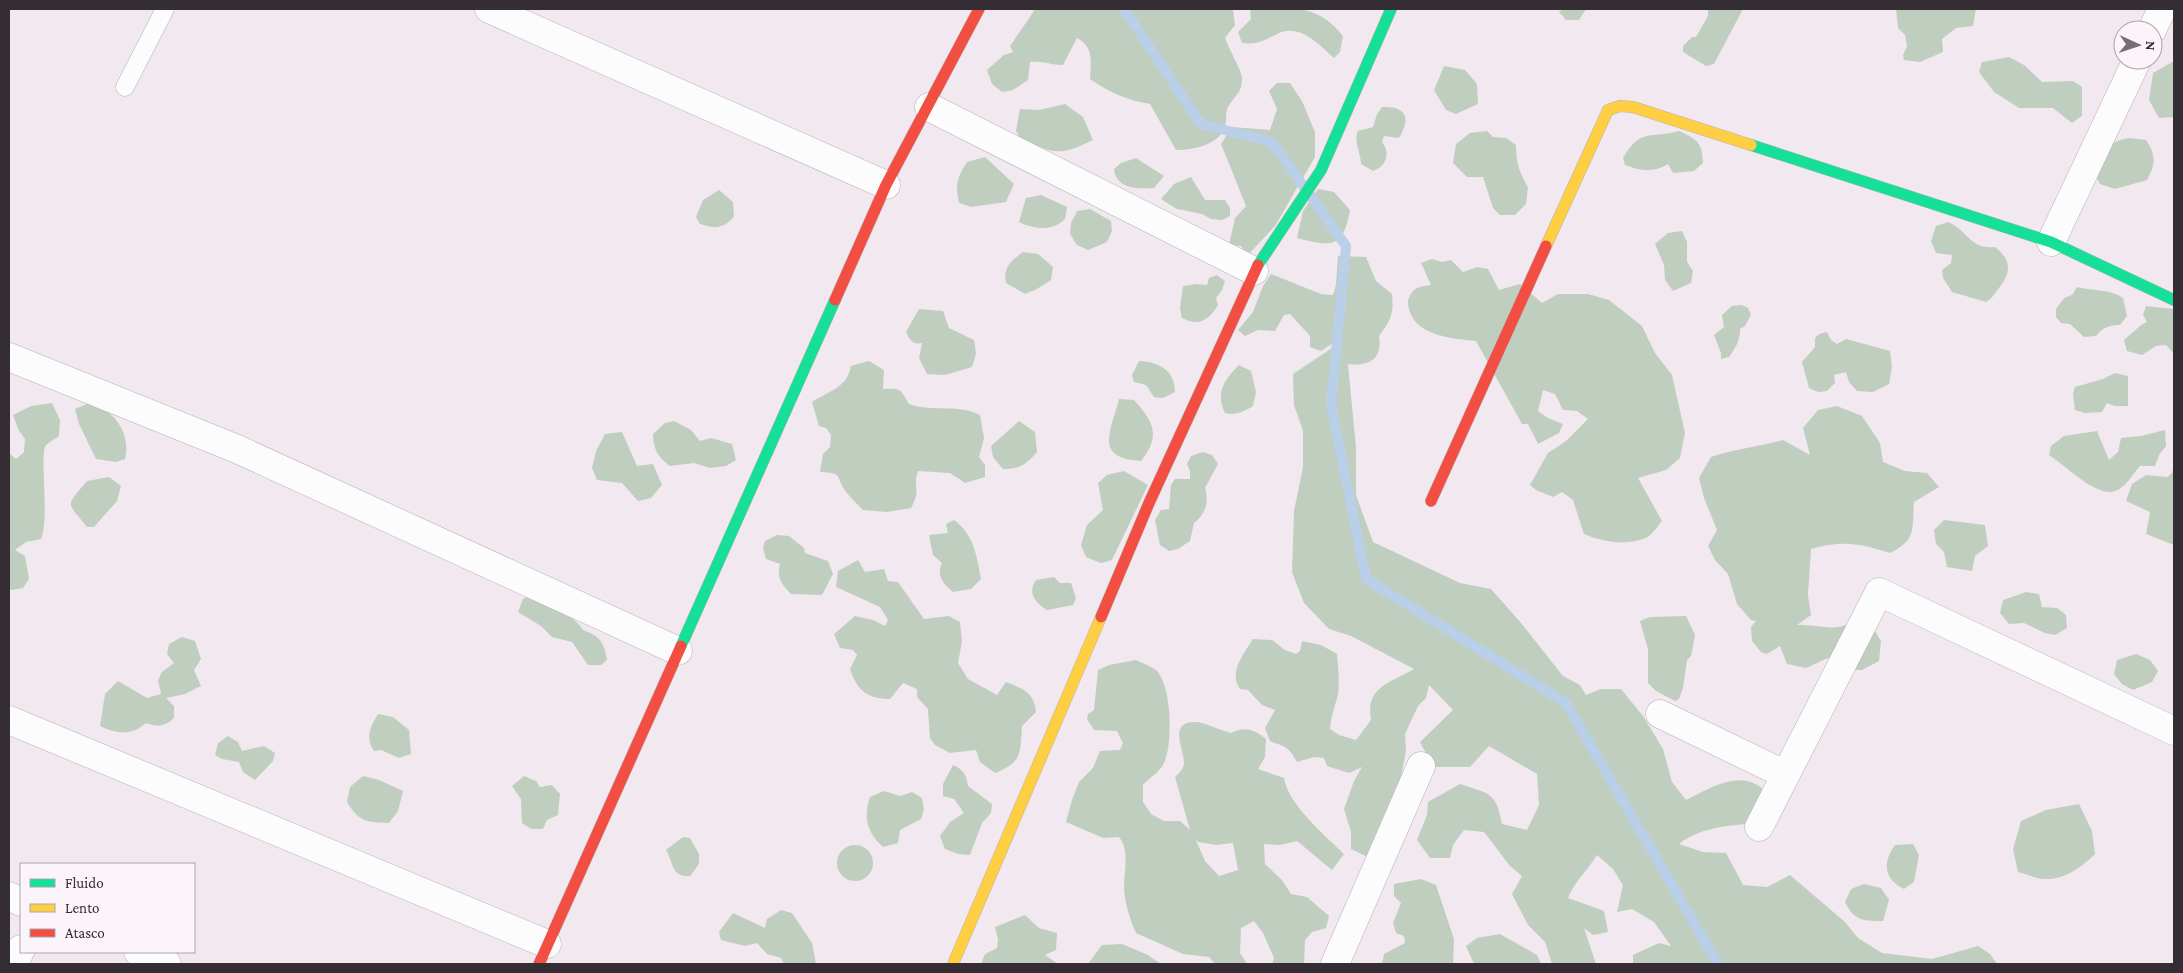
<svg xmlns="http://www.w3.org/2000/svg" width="2183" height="973" font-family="'Crimson Pro',serif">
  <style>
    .forest { fill: #c0cec0; fill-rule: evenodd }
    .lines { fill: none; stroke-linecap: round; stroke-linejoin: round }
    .stream { stroke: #b9d0e8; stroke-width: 10 }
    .lane-casing { stroke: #b8b0b6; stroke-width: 19 }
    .street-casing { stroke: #b8b0b6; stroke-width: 29 }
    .fast-casing { stroke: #b8b0b6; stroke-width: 12 }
    .slow-casing { stroke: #b8b0b6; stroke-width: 12 }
    .jam-casing { stroke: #b8b0b6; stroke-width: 12 }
    .lane { stroke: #fdfcfd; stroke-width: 18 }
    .street { stroke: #fdfcfd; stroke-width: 28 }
    .fast { stroke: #16e098; stroke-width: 11 }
    .slow { stroke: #ffcf43; stroke-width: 11 }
    .jam { stroke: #f24e42; stroke-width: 11 }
  </style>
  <rect width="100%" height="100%" fill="#f2e8f0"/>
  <path class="forest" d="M 1031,9 L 1233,9 L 1235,25 L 1225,38 C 1228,47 1242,72 1242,77 C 1243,92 1235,95 1228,107 C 1225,113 1227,120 1225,126 C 1220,145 1192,150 1176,150 L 1150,104 C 1127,100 1110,93 1090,79 C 1091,62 1094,47 1077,38 L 1063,65 C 1051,65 1043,61 1030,62 L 1028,80 L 1013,90 L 1002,92 L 992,84 L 987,70 L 1004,55 L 1013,52 L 1010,46 L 1034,11 Z
    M 1250,9 C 1290,9 1315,1 1343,36 L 1340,52 L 1334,58 C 1319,45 1301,24 1279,33 C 1265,40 1258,45 1242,43 L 1238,32 L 1251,19 Z
    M 1563,9 L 1586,9 L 1579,20 L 1566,20 L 1559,12 Z
    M 1708,9 L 1743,9 L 1714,64 L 1706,66 L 1683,52 L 1683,46 L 1692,37 L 1696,37 L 1708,16 Z
    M 1896,9 L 1976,9 L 1973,26 L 1956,28 L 1942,39 L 1943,52 L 1920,62 L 1904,60 L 1903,55 L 1907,46 L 1905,35 L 1898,28 Z
    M 2009,57 L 2024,65 L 2042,82 L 2073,81 L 2082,87 L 2082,116 L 2072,123 L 2053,108 L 2019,108 L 1994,92 L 1979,72 L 1982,62 Z
    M 2174,61 L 2174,117 L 2159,118 L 2149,100 L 2153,73 Z
    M 1444,66 L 1465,70 L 1477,84 L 1478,104 L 1456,114 L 1446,110 L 1434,90 Z
    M 1277,83 L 1290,83 L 1302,101 L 1315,132 L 1315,157 L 1275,226 L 1247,256 L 1241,246 L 1229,245 L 1235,218 L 1246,206 L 1221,144 L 1232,127 L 1270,130 L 1277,109 L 1269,91 Z
    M 1065,104 L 1083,117 L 1093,140 C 1059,157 1054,153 1021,140 L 1016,131 L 1020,109 L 1039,110 Z
    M 1382,107 C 1407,106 1411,118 1399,138 L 1384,136 L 1382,142 C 1391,153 1386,167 1373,171 L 1361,164 C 1361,153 1353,141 1358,131 L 1373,127 L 1377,114 Z
    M 1487,131 L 1493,137 L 1506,138 L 1516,145 C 1516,162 1519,172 1528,187 L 1526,204 L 1515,215 L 1500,215 L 1493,208 L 1483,177 L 1467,177 L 1453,163 L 1456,144 L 1470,133 Z
    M 1679,131 C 1698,140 1702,142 1703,163 L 1694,171 L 1673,173 L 1668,164 C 1654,173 1640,171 1625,165 L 1623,158 C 1641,127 1651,139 1679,131 Z
    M 2130,138 L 2146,140 C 2156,155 2156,164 2147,180 L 2115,189 L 2100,184 L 2095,174 C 2105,153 2105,141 2130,138 Z
    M 985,157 L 1014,184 L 1006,202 L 971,207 L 959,203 C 955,185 957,177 967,162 Z
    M 1136,158 L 1164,176 L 1154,188 C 1137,189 1116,189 1114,169 L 1121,163 Z
    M 1191,177 L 1205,200 L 1225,200 L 1230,208 L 1230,216 L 1222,220 L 1211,219 L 1202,214 L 1177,209 L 1161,199 L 1174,184 Z
    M 1318,189 L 1334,192 L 1350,210 C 1343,249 1332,247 1297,238 L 1303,211 Z
    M 719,190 L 733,202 L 734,217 C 722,229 716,229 700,224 L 696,217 L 703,200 Z
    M 1041,195 L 1067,207 L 1065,219 C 1052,232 1033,229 1019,222 L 1026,198 Z
    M 1090,209 L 1111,221 L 1112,231 L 1107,242 L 1088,250 L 1077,245 L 1070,234 L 1071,223 L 1077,211 Z
    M 1948,222 C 1968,230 1970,250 1995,247 C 2011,260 2012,271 1999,288 C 1994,294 1993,298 1986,302 L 1952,292 L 1943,278 L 1942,270 L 1951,263 L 1952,255 L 1936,253 L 1931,241 L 1936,226 Z
    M 1682,231 L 1687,242 L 1687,262 L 1693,271 L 1691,283 L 1673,291 L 1665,280 L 1664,265 L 1655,244 L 1668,233 Z
    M 1023,252 L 1038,254 L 1053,267 L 1051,280 L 1037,289 L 1025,294 L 1006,283 C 1003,267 1011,261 1023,252 Z
    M 1338,256 L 1366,257 L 1376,281 L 1392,294 C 1394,314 1391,320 1379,336 C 1383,359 1369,367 1348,364 L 1356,448 L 1356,495 L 1373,542 L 1460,583 L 1491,589 L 1521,623 L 1563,676 L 1580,685 L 1586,695 L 1601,689 L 1621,689 L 1643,716 L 1663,749 L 1672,782 L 1686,800 C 1712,787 1744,766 1768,794 L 1761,823 C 1733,825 1702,826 1679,844 L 1703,852 L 1726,853 L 1743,885 L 1767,887 L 1790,875 L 1845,922 L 1858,938 L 1882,953 L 1932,959 L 1978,946 L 1990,954 L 1997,964 L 1633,964 L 1633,955 L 1659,943 L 1671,946 L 1654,922 L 1632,909 L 1617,912 L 1623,885 L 1613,869 L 1597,855 C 1588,870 1574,882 1568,898 L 1604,911 L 1608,932 L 1593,935 L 1584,928 L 1596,964 L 1552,964 L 1545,942 L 1528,925 L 1512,894 L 1522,876 L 1510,866 L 1484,832 L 1464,830 L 1453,845 L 1450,858 L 1430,858 L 1417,840 L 1427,815 L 1428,802 L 1460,784 C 1490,794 1496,792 1502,824 L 1527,830 L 1539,805 L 1537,774 L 1489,746 L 1470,767 L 1433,767 L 1420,742 L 1453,710 L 1429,685 L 1426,698 L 1418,706 L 1405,734 L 1406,751 L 1396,802 L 1374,855 L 1366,856 L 1351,849 L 1351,832 L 1344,809 L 1354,781 L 1362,767 L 1349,773 L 1327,766 L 1324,758 L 1314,757 L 1297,762 C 1287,745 1287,748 1270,741 L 1265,728 L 1275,710 L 1262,705 L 1248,690 L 1240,689 C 1228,673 1244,653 1253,639 L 1272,640 L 1285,650 L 1296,654 L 1300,651 L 1302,641 L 1321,645 L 1337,654 C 1338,667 1340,681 1338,694 C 1335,707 1331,715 1330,729 L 1339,735 L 1356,740 L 1371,720 C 1365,686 1391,683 1414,669 L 1351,636 L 1329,629 L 1304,603 L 1292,572 L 1294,511 L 1303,467 L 1303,431 L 1294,405 L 1293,374 L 1335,346 L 1333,343 L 1321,351 L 1310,347 L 1310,336 L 1290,314 L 1284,315 L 1275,331 L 1258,330 L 1245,336 L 1238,330 L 1253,312 L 1263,286 L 1271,274 L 1321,294 L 1333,295 L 1336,285 Z
    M 1432,259 L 1442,262 L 1451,260 L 1463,272 L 1477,267 L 1488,269 L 1499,290 L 1520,284 L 1542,303 L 1558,294 L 1588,294 L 1609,300 L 1642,326 L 1655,353 L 1672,375 L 1685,433 L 1680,458 L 1666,470 L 1638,478 L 1662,521 C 1658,526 1652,535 1646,538 C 1626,546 1603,542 1584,534 L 1573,500 L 1562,492 L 1553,497 L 1536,490 L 1530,485 L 1548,453 L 1566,441 L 1588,419 L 1577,411 L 1563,410 L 1555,394 L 1543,390 L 1538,411 L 1548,418 L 1563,424 L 1559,433 L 1538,444 L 1528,424 L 1522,424 L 1476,341 C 1454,339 1415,336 1409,309 C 1408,304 1407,302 1409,298 C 1413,287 1421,286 1431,285 L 1421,263 Z
    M 1217,275 L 1225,281 L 1222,290 L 1216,298 L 1218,305 C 1209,320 1199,327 1182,318 L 1180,308 L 1183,286 L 1196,284 L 1207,285 L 1209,278 Z
    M 2077,287 C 2093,291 2110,289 2123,298 L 2127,316 L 2120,325 C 2110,325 2103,327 2096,336 L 2084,337 L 2070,324 L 2061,323 L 2056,317 L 2056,309 L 2064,298 L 2072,295 Z
    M 1742,305 L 1748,308 L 1751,315 L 1745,326 L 1740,329 C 1740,341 1736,347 1729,357 L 1721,359 L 1721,353 L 1714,335 L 1724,327 L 1722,315 L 1732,306 Z
    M 2146,306 L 2174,309 L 2174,354 L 2166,345 L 2156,346 L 2142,355 L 2127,351 L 2124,340 L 2141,325 L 2147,322 L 2143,315 Z
    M 919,309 L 943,311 L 949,328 L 974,340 L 976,354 L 972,367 L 945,375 L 927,374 L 919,358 L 922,343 C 912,345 910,340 906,332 Z
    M 1827,332 L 1831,340 L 1837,344 L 1846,339 L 1890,351 L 1892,367 L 1889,384 L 1873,392 L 1857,391 L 1849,382 L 1846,372 L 1834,375 L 1835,383 L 1827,391 L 1818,392 L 1809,388 L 1802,362 L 1815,347 L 1815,338 L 1819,334 Z
    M 869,361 L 884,370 L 883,389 C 902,388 900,389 909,404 C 935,413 956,403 980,415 L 984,438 L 979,457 L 985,465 L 985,477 L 965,483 L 950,473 L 918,471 C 912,487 922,489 911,508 L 887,512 L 863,510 C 857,504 851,498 846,492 C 835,477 845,473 820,472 L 823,454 L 830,447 L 831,435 L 826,428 L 819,426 L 812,402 C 830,390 846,389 851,366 Z
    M 1139,361 C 1159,362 1175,370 1175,392 L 1163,398 L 1154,397 L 1146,385 L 1134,382 L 1132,375 Z
    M 1239,365 L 1251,371 L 1256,392 L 1253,406 C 1245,411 1235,416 1225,413 C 1215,393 1224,380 1239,365 Z
    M 2115,373 L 2128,376 L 2128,406 L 2115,406 L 2107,403 L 2102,412 L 2085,413 L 2075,410 L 2073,394 L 2075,387 L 2103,379 Z
    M 1119,399 L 1134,400 C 1154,422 1161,436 1141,461 C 1094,458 1110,433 1119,399 Z
    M 94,401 C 115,415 131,432 125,459 L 116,462 L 96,459 L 79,424 L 75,409 Z
    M 52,403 L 60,420 L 59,436 C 55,439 49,442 46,445 C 39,455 50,518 41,539 L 26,542 L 15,550 L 25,556 L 29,579 L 23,588 L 11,590 L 9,588 L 9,453 L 16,459 L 24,452 L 25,439 L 18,429 L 13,415 L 31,406 Z
    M 1837,406 L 1862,416 L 1880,443 L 1883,462 L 1905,471 L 1927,473 L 1939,487 L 1914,502 C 1912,529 1917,540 1890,553 C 1859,543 1843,540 1811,549 L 1808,595 L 1811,615 L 1797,625 C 1832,625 1832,635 1865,615 L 1881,641 L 1879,661 L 1862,670 L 1838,670 L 1828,658 L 1806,668 L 1787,664 L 1780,646 L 1767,654 L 1761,652 L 1752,641 L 1751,627 L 1756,621 L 1751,620 L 1737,604 L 1728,574 L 1715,560 L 1708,546 L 1717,530 L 1704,498 L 1699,478 L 1711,457 C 1735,449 1759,447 1783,440 L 1810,455 L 1803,428 L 1818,410 Z
    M 674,421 L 691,430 L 700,441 L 711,438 L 732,444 L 736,460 L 726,466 L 710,468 L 694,463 L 670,466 C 657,456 654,450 653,434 L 665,423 Z
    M 1019,421 L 1035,432 L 1037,452 C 1027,464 1018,470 1003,469 L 993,457 L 991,446 Z
    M 2165,430 L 2166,446 L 2159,455 L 2155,466 L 2140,466 C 2133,474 2125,488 2115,491 C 2097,498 2065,465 2049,455 L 2051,446 L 2064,436 L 2097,431 L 2109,460 L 2118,452 L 2121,438 L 2141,436 Z
    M 622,432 L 637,466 L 653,464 L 662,485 L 651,498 L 638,501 L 622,483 L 597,480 L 592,468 L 596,451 L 605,434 Z
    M 1203,452 L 1212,455 L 1218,464 L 1205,488 C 1209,502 1206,514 1194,523 L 1190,541 L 1178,549 L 1169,551 L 1160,545 L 1155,520 L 1161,510 L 1169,509 L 1171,485 L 1175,479 L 1190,479 L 1190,471 L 1187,464 L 1191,456 Z
    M 2174,465 L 2174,545 L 2146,534 L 2150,512 L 2126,501 L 2132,484 L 2146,475 L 2167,477 L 2172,473 Z
    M 1124,471 L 1148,485 L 1112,560 L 1101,563 L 1086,557 L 1081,545 L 1087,525 L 1103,510 L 1098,483 L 1107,475 Z
    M 109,477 L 121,486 L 117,501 L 94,527 L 87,527 C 67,501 64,508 87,481 Z
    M 954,520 C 974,534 977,557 981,579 L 971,589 L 953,592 C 943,584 936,575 942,563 L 933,555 L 929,535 L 948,533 L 946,524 Z
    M 1944,520 L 1985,525 L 1988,546 L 1975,556 L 1972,571 L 1947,567 L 1944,552 L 1936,544 L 1934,530 Z
    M 777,535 L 789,536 L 804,548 L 805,553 L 828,561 L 833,574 L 822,595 L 791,594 C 781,583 777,579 780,564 L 766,559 L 763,548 L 765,541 Z
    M 858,560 L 865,572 L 884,569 L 888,581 L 898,582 L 924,619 L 949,616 L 960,622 L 962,642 L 958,663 L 968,679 L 997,695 L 1006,682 C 1023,689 1034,692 1036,712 L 1022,726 C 1020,753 1023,762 995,773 L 980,762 L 976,750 L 950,753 L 935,745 L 930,738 L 928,709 L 917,697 L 917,689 L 903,683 L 890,699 C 867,699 857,690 850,669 L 857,655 L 853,650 L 840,648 L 834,634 L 855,616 L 873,620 L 885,626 L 888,620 L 880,607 L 836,587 L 838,571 Z
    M 1054,577 L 1060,583 L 1071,583 L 1076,598 L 1073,605 L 1047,610 C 1035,602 1027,593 1036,580 Z
    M 2026,592 L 2039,594 L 2042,607 L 2057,608 L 2066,615 L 2067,628 L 2055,635 L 2045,633 L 2024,623 L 2009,624 L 2000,613 L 2003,600 Z
    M 532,595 C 546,604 577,617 583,630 C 600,636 604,642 607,660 L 601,665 L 588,665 L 572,642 L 552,637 L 541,626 L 518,612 L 523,599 Z
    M 1686,616 L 1695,635 L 1691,656 L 1687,660 L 1683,688 L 1679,699 L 1675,701 L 1656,691 L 1648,683 L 1648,649 L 1640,621 L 1650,617 Z
    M 182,637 L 195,641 L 201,659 L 194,670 L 201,686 L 185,694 L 166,698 L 174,706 L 174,718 C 164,727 158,727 146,723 C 131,736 117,734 100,726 L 105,694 L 118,681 L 147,698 L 161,694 L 158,680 L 162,672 L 174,663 L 167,654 L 169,644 Z
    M 2136,654 L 2150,660 L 2158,671 L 2152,682 L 2133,690 L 2122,684 L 2114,674 L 2117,660 Z
    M 1136,660 C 1142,663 1153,667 1157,671 C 1172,688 1173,743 1164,763 C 1161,771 1149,778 1143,785 L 1143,802 L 1151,814 L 1164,821 L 1180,821 L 1190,830 L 1175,777 C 1179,773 1183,770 1184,764 C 1185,751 1166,720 1197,722 C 1206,723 1222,731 1231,733 C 1245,726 1254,729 1266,739 L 1265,757 L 1258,769 L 1284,778 C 1289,806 1324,834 1344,854 L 1332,870 L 1297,841 L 1280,845 L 1264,844 L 1265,864 L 1282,880 L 1291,894 L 1307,897 L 1329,916 L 1326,928 L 1312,932 L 1305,940 L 1304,964 L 1272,964 L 1274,958 L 1263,933 L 1254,921 L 1241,928 L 1240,953 L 1247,964 L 1215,964 L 1209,957 L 1183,954 L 1136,933 C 1130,920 1124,900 1124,886 C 1124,870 1130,850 1119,837 L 1103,838 L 1066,822 L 1072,800 L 1079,782 L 1093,768 L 1100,751 L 1120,750 L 1123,743 L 1117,731 L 1094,730 L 1087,719 L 1088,714 L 1094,710 L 1098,670 L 1109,665 ZM 1195,838 L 1198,842 L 1216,845 L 1233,843 L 1238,870 L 1219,876 L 1205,861 Z
    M 378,714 L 393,717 L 409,730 L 411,754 L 399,758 L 381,750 L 374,751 C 365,737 370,727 378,714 Z
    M 228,736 L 238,742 L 242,751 L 264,746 L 275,753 L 273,761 L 255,780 L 243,772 L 239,762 L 222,759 L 215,755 L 218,743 Z
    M 953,765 C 964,770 966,774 968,786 L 992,804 L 991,813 L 982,823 L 970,855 L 958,854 L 945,849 L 940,836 L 950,822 L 964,813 L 954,799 L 943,796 L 943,784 Z
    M 363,776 L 379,780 L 403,791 L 398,811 L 389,823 C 366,822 359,822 347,802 L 350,787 Z
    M 524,776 L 536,781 L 540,787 L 552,785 L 560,794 L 558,815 L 547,820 L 543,829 L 531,829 L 522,823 L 521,799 L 512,786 Z
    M 884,791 L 900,796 L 912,792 L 922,798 L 924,810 L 921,819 L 900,830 L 898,843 L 883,847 C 867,832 863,818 870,797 Z
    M 2079,804 L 2092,831 L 2095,854 C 2082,867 2064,880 2045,879 C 2037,879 2026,874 2018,872 L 2013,849 L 2021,821 L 2046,810 Z
    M 683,837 L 690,838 L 699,854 L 699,864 L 690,876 C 671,877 674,864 666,850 Z
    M 1913,844 L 1919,855 L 1914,882 L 1904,889 C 1884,879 1882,863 1895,845 Z
    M837 863a18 18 0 1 1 36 0a18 18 0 1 1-36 0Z
    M 1421,879 L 1436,885 L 1454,939 L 1453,964 L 1382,964 L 1384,954 L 1405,943 L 1404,936 L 1396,933 L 1393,923 L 1401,903 L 1394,896 L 1394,884 Z
    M 1864,884 L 1881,888 L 1889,900 L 1883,921 C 1863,921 1854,921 1845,902 L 1851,889 Z
    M 781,910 L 792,913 L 812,943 L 816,964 L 784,964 L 781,958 L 767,954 L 757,943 L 745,946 L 721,940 L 719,932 L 733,913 L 765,928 L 767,919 Z
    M 1025,915 L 1039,928 L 1057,933 L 1056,950 L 1045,955 L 1058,964 L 981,964 L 985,954 L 997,948 L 998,940 L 995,927 Z
    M 1500,934 L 1537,955 L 1541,964 L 1474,964 L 1466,946 L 1477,938 Z
    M 1122,944 L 1148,955 L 1161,964 L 1088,964 L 1102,945 Z"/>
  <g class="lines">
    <path class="stream" d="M 1124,9 L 1201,124 L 1272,142 L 1346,246 L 1331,405 L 1366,579 L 1566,703 L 1718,964"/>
    <defs>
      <path id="lane" d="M 125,87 L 165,9"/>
      <path id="street" d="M 489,9 L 886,185
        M 2152,30 L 2162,9
        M 929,107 L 1254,271
        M 2051,242 L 2137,60
        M 9,357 L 237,449 L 678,651
        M 1660,714 L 1784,774
        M 9,720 L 547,944
        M 1759,827 L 1879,592 L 2174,731
        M 9,896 L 21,902
        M 138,952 L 167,964
        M 14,964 L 21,949
        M 1335,964 L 1421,766"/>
      <path id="fast" d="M 1751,145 L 2051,242 L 2174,300
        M 1258,265 L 1321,170 L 1391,9
        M 681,646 L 835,300"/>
      <path id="slow" d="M 1546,246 L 1608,110 L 1620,106 L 1633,107 L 1751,145
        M 953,964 L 1101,617"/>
      <path id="jam" d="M 835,300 L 886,185 L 979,9
        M 1431,501 L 1546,246
        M 1101,617 L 1149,503 L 1258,265
        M 539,964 L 681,646"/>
    </defs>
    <use href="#lane" class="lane-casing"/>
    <use href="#street" class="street-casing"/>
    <use href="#fast" class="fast-casing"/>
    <use href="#slow" class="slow-casing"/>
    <use href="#jam" class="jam-casing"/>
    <use href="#lane" class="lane"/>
    <use href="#street" class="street"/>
    <use href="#fast" class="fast"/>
    <use href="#slow" class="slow"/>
    <use href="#jam" class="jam"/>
  </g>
  <rect width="2183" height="973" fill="none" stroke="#352d34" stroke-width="20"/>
  <rect x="20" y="863" width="175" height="90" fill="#fcf4fb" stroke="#aca4ab"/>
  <rect x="30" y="879" width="25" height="8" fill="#16e098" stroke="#aca4ab"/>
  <text x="65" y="888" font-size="15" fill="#352d34">Fluido</text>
  <rect x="30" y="904" width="25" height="8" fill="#ffcf43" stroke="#aca4ab"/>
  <text x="65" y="913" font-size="15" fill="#352d34">Lento</text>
  <rect x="30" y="929" width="25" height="8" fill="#f24e42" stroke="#aca4ab"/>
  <text x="65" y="938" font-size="15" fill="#352d34">Atasco</text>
  <g transform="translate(2138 45) rotate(93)"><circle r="24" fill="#fcf4fb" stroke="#aca4ab"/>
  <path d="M0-4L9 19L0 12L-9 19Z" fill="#776e76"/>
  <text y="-8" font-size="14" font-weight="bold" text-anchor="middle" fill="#352d34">N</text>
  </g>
</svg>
